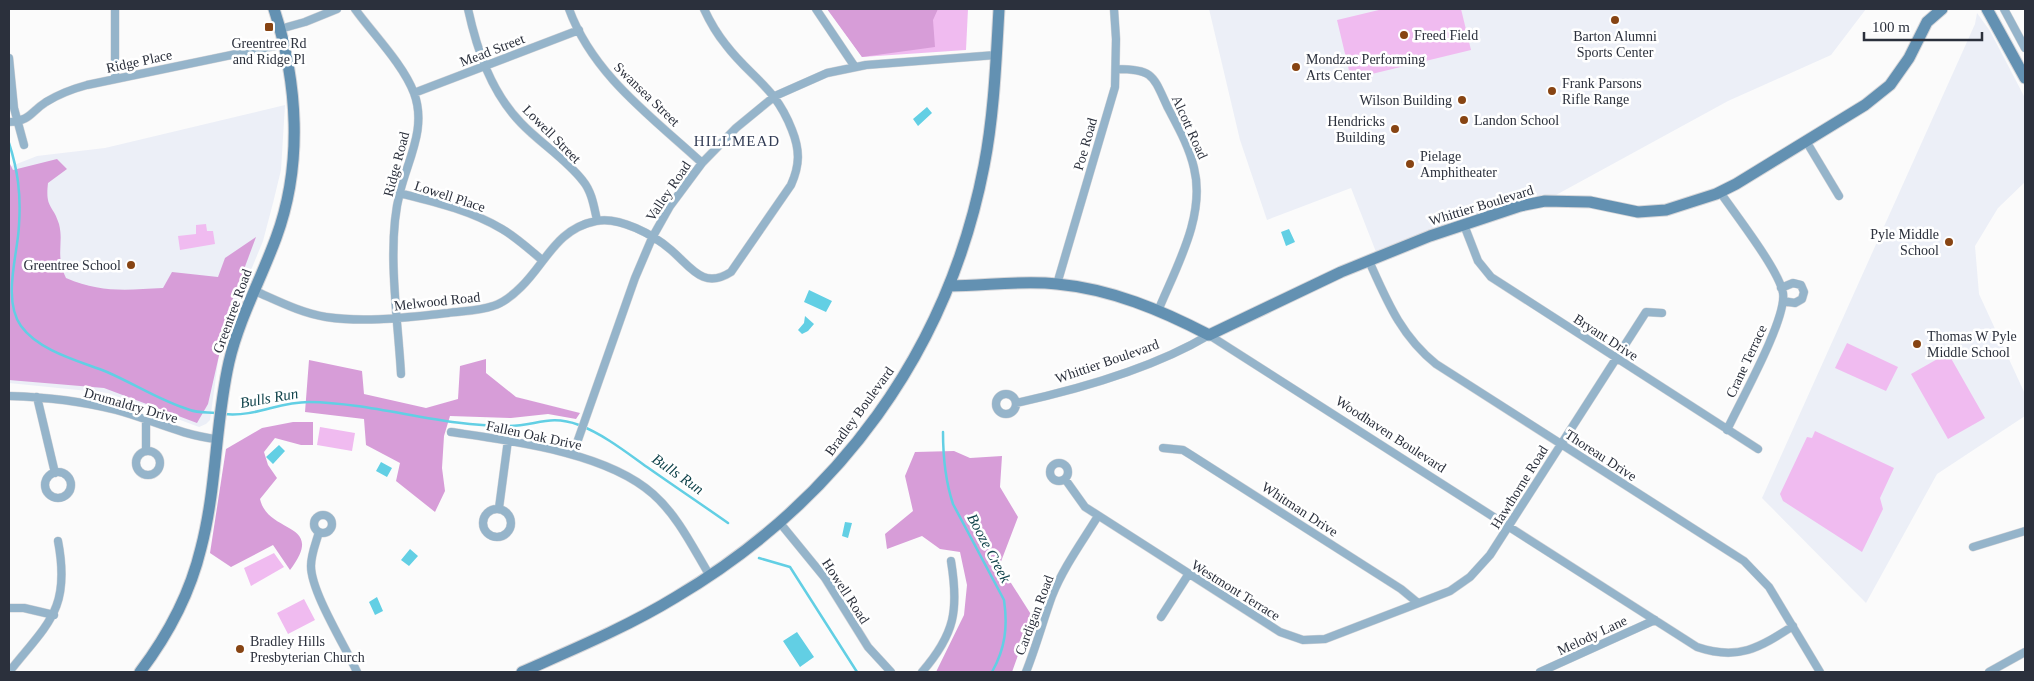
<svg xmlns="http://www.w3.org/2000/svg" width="2034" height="681" font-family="Georgia,serif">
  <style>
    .built { fill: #eceff7 }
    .green { fill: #f0bbf0 }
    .forest { fill: #d79dd8 }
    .water { fill: #62cfe4 }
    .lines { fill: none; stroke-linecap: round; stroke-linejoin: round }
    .stream { stroke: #62cfe4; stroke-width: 2.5 }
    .street-casing { stroke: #d6d6d9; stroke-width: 9 }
    .secondary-casing { stroke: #d6d6d9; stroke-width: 13 }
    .street { stroke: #95b4ca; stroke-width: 8 }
    .secondary { stroke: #6391b2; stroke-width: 11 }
    .poi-dot { fill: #874413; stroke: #fff; stroke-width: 2 }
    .labels { text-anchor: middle; stroke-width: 5; stroke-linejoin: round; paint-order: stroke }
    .poi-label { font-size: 14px; fill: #2b303c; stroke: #fff; text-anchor: start }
    .street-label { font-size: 14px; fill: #2b303c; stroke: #fff }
    .neighbourhood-label { font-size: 15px; letter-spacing: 1px; fill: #323c55; stroke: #fff }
    .water-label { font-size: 15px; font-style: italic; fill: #10434b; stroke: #fff }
  </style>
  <rect width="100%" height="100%" fill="#fbfbfb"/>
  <path class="built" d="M 1209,9 L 1866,9 L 1831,55 L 1728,101 L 1545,201 L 1378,257 L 1351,188 L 1267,220 L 1240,140 Z
    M 1977,13 L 1990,31 L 2025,98 L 2025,182 L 1998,208 L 1975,246 L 1979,294 L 2025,394 L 2025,416 L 1937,474 L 1866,603 L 1762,498 L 1975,24 Z
    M 285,105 L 281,170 L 273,203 L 263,241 L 228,326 L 219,355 L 210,420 L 206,424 L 199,427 L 108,393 L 9,383 L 9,167 L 37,156 L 105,148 Z"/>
  <path class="green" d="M 828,9 L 968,9 L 966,50 L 862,57 Z
    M 1383,9 L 1461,9 L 1471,50 L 1351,79 L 1337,20 Z
    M 206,224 L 207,231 L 213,231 L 215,244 L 180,250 L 178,236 L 196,234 L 196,225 Z
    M 1847,343 L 1898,367 L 1886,391 L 1835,368 Z
    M 1948,353 L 1985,418 L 1948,439 L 1911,374 Z
    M 320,427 L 355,433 L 352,451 L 317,445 Z
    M 1815,431 L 1894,468 L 1880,498 L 1883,509 L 1862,552 L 1783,501 L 1780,494 L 1807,437 L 1812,438 Z
    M 274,553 L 284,567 L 251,586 L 244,568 Z
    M 304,599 L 315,620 L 288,634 L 277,613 Z"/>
  <path class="forest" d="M 827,9 L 938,9 L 933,20 L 935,47 L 862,57 Z
    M 57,159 L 67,169 L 48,183 C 45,209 53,204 59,224 C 64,243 55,255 66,278 C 101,293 126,290 163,288 L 172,272 L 218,277 L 225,258 L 256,237 L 230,307 L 208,404 L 197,423 L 104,388 L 9,380 L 9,162 L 13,170 Z
    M 486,359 L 486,373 L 516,397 L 580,413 L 576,419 L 548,414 L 511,418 L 450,416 L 444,436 L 442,468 L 445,491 L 435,512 L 396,481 L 400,463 L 366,445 L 364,419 L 305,412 L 309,360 L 362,371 L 364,394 L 426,408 L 458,399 L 460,366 Z
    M 293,422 L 313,422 L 313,445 L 301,445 L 275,438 L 264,452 L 268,465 L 277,478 L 260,499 C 268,535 327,521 290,570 L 273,545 L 231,567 L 210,553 L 226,449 L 262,428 Z
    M 954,451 L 970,458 L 1002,456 L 1000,487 L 1018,517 L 997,572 L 1011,583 L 1032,616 L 1012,672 L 936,672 L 964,615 L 967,585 L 960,552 L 940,549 L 922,536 L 887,549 L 885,534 L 913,511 L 905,476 L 915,452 Z"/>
  <path class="water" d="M 927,107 L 932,113 L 918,126 L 913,119 Z
    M 1289,229 L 1295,242 L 1286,246 L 1281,232 Z
    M 809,290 L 832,301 L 826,312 L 804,302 Z
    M 805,316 L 814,324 L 808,331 L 802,334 L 798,330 L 804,323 Z
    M 279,445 L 285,451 L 273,464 L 266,457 Z
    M 381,462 L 392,468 L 387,477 L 376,471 Z
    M 845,522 L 852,523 L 848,538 L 842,536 Z
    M 410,549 L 418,556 L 409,566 L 401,560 Z
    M 377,597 L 383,611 L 375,615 L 369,602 Z
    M 797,632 L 814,657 L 800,667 L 783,641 Z"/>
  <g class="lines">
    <path class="stream" d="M 9,143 C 18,171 21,194 19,225 C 18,254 2,299 21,326 C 39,351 79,361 107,372 C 135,384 160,401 190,410 C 198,413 208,412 216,413
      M 224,414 C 257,417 277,402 309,402 C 376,403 442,427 509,426 C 536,426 549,414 579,425 C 603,434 626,452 647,467 C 674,486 701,504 728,523
      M 943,432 C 943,457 945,480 953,504 L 1004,600 C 1008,627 1005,649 992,672
      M 759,558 L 790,567 L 857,672"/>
    <defs>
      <path id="street" d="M 115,9 L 115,78
        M 355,9 C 373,34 403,64 414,93 C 427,128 408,159 400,192 C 386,245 398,319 401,374
        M 468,9 C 477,50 491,92 521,123 C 540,143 566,159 583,181 C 592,192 594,207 597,220
        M 569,9 C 593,75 652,117 702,163
        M 816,9 L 855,67
        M 2004,9 L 2025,48
        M 280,29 L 305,22 L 337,9
        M 9,58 L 14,108 L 24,145
        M 1117,69 C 1154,69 1153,76 1168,108 C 1178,127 1189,146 1194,168 C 1206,216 1176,267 1158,311
        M 414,93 L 579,30
        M 9,122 C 32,120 29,113 46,102 C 59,94 72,89 87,85 L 284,44
        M 1806,141 L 1839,196
        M 1720,192 C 1735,214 1779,270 1783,293 C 1787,319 1740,402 1727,430
        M 399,193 C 435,202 470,210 502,229 C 516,237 529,249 542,260
        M 1464,225 L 1478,261 L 1491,277 L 1758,449
        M 1369,261 C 1387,301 1401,336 1436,364 L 1744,561 L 1769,587 L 1820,672
        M 1057,284 L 1115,87 L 1116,39 L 1114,9
        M 1781,288 L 1793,283 L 1801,285 L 1804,292 L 1802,299 L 1795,303 L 1783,301
        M 255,291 C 278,301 301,313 326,317 C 367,323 408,317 448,313 C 462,311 479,311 493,306 C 503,303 513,295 521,287 C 546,263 556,229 596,221 C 619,216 654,235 671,250 C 691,267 703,290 731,272 L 791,185 C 800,165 800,150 792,130 C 775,86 751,78 726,45 C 717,34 710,22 704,9
        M996 404a10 10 0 1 1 20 0a10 10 0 1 1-20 0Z
        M 9,396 C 45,397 81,401 116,410 C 150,419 181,435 216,439
        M 37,397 L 55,473
        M 1016,403 C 1080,389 1152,369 1209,335 L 1697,647 C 1738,661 1759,648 1793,626
        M 146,419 L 146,451
        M 451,432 C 512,441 606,452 653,494 C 678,516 693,548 710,576
        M 1163,448 L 1183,450 L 1191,455 L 1401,589 L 1418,603
        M136 463a12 12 0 1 1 24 0a12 12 0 1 1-24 0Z
        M 573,454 L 635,278 L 652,238 L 670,206 L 702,163 L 736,128 L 775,96 L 827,73 L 866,65 L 996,55
        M1050 472a9 9 0 1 1 18 0a9 9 0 1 1-18 0Z
        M45 485a13 13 0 1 1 26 0a13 13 0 1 1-26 0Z
        M 1065,479 L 1085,507 L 1280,632 L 1303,640 L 1325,639 L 1450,591 L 1470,577 L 1490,555 L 1646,312 L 1662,313
        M 499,508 L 508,440
        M483 523a14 14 0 1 1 28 0a14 14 0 1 1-28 0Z
        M314 524a9 9 0 1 1 18 0a9 9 0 1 1-18 0Z
        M 780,523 L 825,578 L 868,647 L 891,672
        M 319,532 C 316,543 311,554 311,566 C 311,592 345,646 357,672
        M 1973,547 L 2025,531
        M 9,608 L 24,608 L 54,615
        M 1161,617 L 1188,575
        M 9,672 C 48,623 71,609 58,541
        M 922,672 C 955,634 959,610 951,561
        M 1026,672 C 1036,647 1043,621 1052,596 C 1063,568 1082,542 1098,516
        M 1540,672 L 1655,620
        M 1989,672 L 2025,652"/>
      <path id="secondary" d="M 1987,9 L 2025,78
        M 949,286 C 985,286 1021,280 1057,284 C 1111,289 1161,310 1209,335 L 1341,272 L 1430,236 L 1520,206 L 1545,201 L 1590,202 L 1638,212 L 1666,210 L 1716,194 L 1736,184 L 1865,105 L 1890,85 L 1909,58 L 1927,22 L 1942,9
        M 140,672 C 168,635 190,594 201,548 C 217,487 215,423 229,362 C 239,319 261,279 276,238 C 303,165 298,83 274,9
        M 522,672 C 574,649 627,627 676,597 C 838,501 948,352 984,166 C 994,115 996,61 999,9"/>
    </defs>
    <use href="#street" class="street-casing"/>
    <use href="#secondary" class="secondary-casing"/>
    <use href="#street" class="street"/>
    <use href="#secondary" class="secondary"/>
  </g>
  <g class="poi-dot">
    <circle cx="1615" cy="20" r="5"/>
    <rect x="264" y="22" width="10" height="10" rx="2.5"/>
    <circle cx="1404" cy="35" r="5"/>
    <circle cx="1296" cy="67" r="5"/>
    <circle cx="1552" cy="91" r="5"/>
    <circle cx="1462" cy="100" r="5"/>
    <circle cx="1464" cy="120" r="5"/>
    <circle cx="1395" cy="129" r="5"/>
    <circle cx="1410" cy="164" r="5"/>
    <circle cx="1949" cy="242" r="5"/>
    <circle cx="131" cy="265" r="5"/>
    <circle cx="1917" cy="344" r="5"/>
    <circle cx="240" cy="649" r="5"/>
  </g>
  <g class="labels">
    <g class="poi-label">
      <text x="1414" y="40">Freed Field</text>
      <text x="1615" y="41" text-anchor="middle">Barton Alumni<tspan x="1615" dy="16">Sports Center</tspan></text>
      <text x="269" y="48" text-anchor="middle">Greentree Rd<tspan x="269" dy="16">and Ridge Pl</tspan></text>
      <text x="1306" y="64">Mondzac Performing<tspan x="1306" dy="16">Arts Center</tspan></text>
      <text x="1562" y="88">Frank Parsons<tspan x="1562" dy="16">Rifle Range</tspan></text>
      <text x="1452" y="105" text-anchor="end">Wilson Building</text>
      <text x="1474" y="125">Landon School</text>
      <text x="1385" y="126" text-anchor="end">Hendricks<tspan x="1385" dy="16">Building</tspan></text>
      <text x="1420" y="161">Pielage<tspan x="1420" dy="16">Amphitheater</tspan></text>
      <text x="1939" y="239" text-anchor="end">Pyle Middle<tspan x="1939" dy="16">School</tspan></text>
      <text x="121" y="270" text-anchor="end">Greentree School</text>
      <text x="1927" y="341">Thomas W Pyle<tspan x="1927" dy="16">Middle School</tspan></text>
      <text x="250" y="646">Bradley Hills<tspan x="250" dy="16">Presbyterian Church</tspan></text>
    </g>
    <g class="street-label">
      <text transform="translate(492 50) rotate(-21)" y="5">Mead Street</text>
      <text transform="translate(139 61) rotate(-12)" y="5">Ridge Place</text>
      <text transform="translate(647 94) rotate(44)" y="5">Swansea Street</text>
      <text transform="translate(1190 127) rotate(66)" y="5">Alcott Road</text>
      <text transform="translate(552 134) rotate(45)" y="5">Lowell Street</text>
      <text transform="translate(1085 144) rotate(-74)" y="5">Poe Road</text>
      <text transform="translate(396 164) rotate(-75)" y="5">Ridge Road</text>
      <text transform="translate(668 191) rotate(-56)" y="5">Valley Road</text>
      <text transform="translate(450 196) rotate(18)" y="5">Lowell Place</text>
      <text transform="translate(1481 205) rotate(-17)" y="5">Whittier Boulevard</text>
      <text transform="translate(437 301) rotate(-6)" y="5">Melwood Road</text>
      <text transform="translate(232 311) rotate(-70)" y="5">Greentree Road</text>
      <text transform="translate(1606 337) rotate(33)" y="5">Bryant Drive</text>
      <text transform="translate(1107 361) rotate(-19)" y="5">Whittier Boulevard</text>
      <text transform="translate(1746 361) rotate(-65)" y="5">Crane Terrace</text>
      <text transform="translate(131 405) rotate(16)" y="5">Drumaldry Drive</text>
      <text transform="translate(859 411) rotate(-54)" y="5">Bradley Boulevard</text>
      <text transform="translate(1391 434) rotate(33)" y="5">Woodhaven Boulevard</text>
      <text transform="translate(534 435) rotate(12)" y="5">Fallen Oak Drive</text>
      <text transform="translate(1601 455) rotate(33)" y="5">Thoreau Drive</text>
      <text transform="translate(1519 487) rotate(-58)" y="5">Hawthorne Road</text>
      <text transform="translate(1300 509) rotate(33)" y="5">Whitman Drive</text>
      <text transform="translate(1236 590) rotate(32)" y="5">Westmont Terrace</text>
      <text transform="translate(846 591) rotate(57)" y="5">Howell Road</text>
      <text transform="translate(1034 615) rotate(-69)" y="5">Cardigan Road</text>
      <text transform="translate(1592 635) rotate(-25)" y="5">Melody Lane</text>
    </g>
    <g class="neighbourhood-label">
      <text x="737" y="146">HILLMEAD</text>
    </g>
    <g class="water-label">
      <text transform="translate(269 398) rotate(-10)" y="5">Bulls Run</text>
      <text transform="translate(678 474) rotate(35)" y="5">Bulls Run</text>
      <text transform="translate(989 548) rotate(62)" y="5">Booze Creek</text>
    </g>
  </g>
  <rect width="2034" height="681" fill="none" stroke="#2b303c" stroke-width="20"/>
  <path d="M1864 32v8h118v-8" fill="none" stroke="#2b303c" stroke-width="2.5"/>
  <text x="1872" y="32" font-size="15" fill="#2b303c" stroke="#ffffff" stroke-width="4" paint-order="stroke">100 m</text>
</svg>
